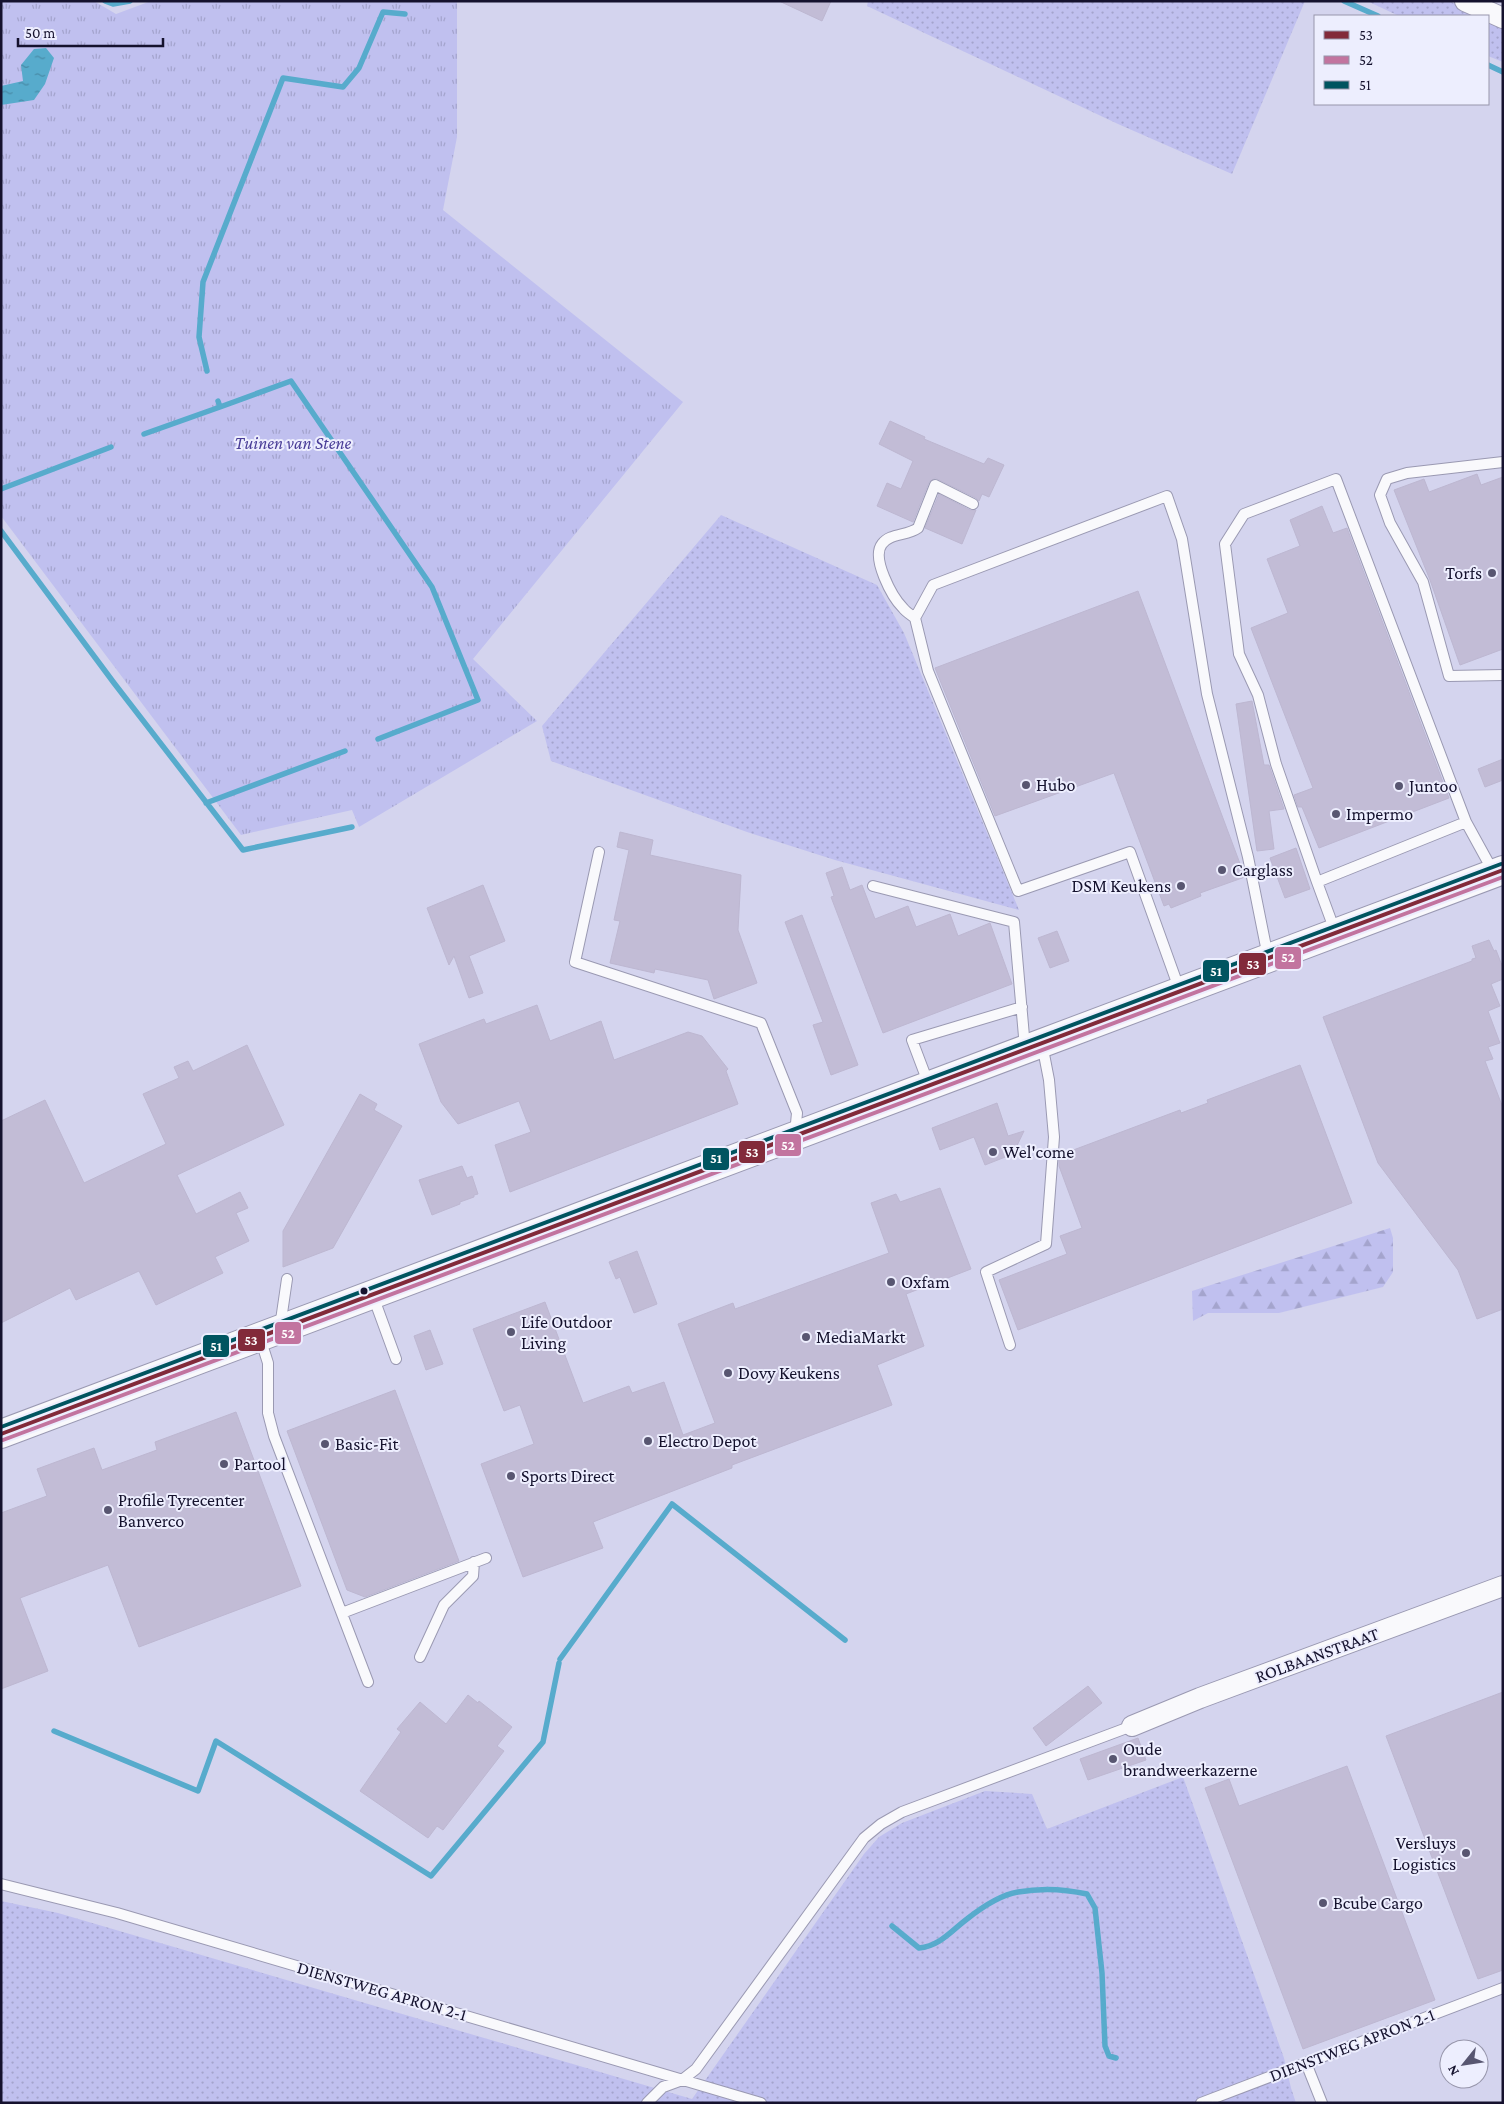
<svg xmlns="http://www.w3.org/2000/svg" width="1504" height="2104" font-family="'Crimson Pro',serif">
  <style>
    .grass { fill: url(#grass-dots) }
    .forest { fill: url(#forest-firs) }
    .park { fill: url(#park-tufts) }
    .water { fill: url(#water-ripples) }
    .lines { fill: none; stroke-linecap: round; stroke-linejoin: round }
    .stream { stroke: #57abcc; stroke-width: 5.5 }
    .building { fill: #c2bcd6; stroke: #bdb7d1 }
    .service-casing { stroke: #9a99b2; stroke-width: 12 }
    .minor-casing { stroke: #9a99b2; stroke-width: 22 }
    .primary-casing { stroke: #9a99b2; stroke-width: 30 }
    .service { stroke: #f9f9fc; stroke-width: 10 }
    .minor { stroke: #f9f9fc; stroke-width: 20 }
    .primary { stroke: #f9f9fc; stroke-width: 28 }
    .bus-1-casing { stroke: #edeefe; stroke-width: 8 }
    .bus-2-casing { stroke: #edeefe; stroke-width: 8 }
    .bus-3-casing { stroke: #edeefe; stroke-width: 8 }
    .bus-1 { stroke: #822a3a; stroke-width: 4 }
    .bus-2 { stroke: #c2749f; stroke-width: 4 }
    .bus-3 { stroke: #005460; stroke-width: 4 }
    .poi-dot { fill: #585671; stroke: #edeefe; stroke-width: 2 }
    .bus-dot { fill: #15122e; stroke: #edeefe; stroke-width: 2 }
    .labels { text-anchor: middle; stroke-width: 4; stroke-linejoin: round; paint-order: stroke }
    .park-label { font-size: 18px; font-style: italic; fill: #493d97; stroke: #edeefe }
    .poi-label { font-size: 18px; fill: #15122e; stroke: #edeefe; text-anchor: start }
    .street-label { font-size: 18px; fill: #15122e; stroke: #edeefe }
    .line-badge { stroke: #edeefe; stroke-width: 2 }
    .badge-label { font-size: 14px; text-anchor: middle; font-weight: bold; fill: #fff }
  </style>
  <defs>
    <pattern id="grass-dots" width="8" height="8" patternUnits="userSpaceOnUse" patternTransform="scale(1.25)"><rect width="8" height="8" fill="#c0c0ef"/><path d="M2 2h.1M6 6h.1" fill="none" stroke="#a4a4cd" stroke-width="1.8" stroke-linecap="round"/></pattern>
    <pattern id="forest-firs" width="22" height="20" patternUnits="userSpaceOnUse" patternTransform="scale(1.25)"><rect width="22" height="20" fill="#c0c0ef"/><path d="M5 1l3.5 6h-7zM16 11l3.5 6h-7z" fill="#a4a4cd"/></pattern>
    <pattern id="park-tufts" width="24" height="20" patternUnits="userSpaceOnUse" patternTransform="scale(1.25)"><rect width="24" height="20" fill="#c0c0ef"/><path d="M3 7l-1-3M5 7V3M7 7l1-3M15 17l-1-3M17 17v-4M19 17l1-3" fill="none" stroke="#a4a4cd"/></pattern>
    <pattern id="water-ripples" width="26" height="14" patternUnits="userSpaceOnUse" patternTransform="scale(1.25)"><rect width="26" height="14" fill="#57abcc"/><path d="M2 4q2-2 4 0t4 0M15 11q2-2 4 0t4 0" fill="none" stroke="#478aa6"/></pattern>
  </defs>
  <rect width="100%" height="100%" fill="#d4d4ee"/>
  <path class="grass" d="M 868,1 L 1305,1 L 1232,174 L 1118,124 L 867,6 Z
    M 1367,1 L 1449,1 L 1482,16 L 1399,16 Z
    M 1488,19 L 1503,25 L 1503,62 L 1488,56 Z
    M 721,515 L 877,585 L 904,633 L 1019,910 L 835,860 L 747,832 L 551,761 L 542,726 Z
    M 1183,1777 L 1284,2058 L 1291,2088 L 1296,2103 L 1,2103 L 1,1901 L 58,1913 L 692,2099 L 864,1854 L 879,1837 L 902,1823 L 985,1791 L 1032,1794 L 1047,1829 Z"/>
  <path class="forest" d="M 1390,1228 L 1393,1238 L 1393,1272 L 1383,1287 L 1279,1313 L 1208,1313 L 1193,1321 L 1192,1291 Z"/>
  <path class="park" d="M 1,1 L 94,1 L 116,14 L 151,1 L 457,1 L 457,137 L 443,210 L 683,402 L 473,659 L 537,721 L 359,827 L 352,810 L 241,835 L 1,516 Z"/>
  <path class="water" d="M 46,48 L 54,58 L 45,84 L 34,100 L 1,105 L 1,86 L 23,81 L 21,65 L 34,49 Z"/>
  <g class="lines">
    <path class="stream" d="M 105,1 L 113,4 L 130,1
      M 1344,1 L 1378,16
      M 1488,65 L 1503,72
      M 207,371 L 199,337 L 203,282 L 283,78 L 343,87 L 359,68 L 383,12 L 405,14
      M 218,401 L 220,407 L 291,381 L 432,587 L 478,700 L 378,739
      M 144,434 L 220,407
      M 1,489 L 111,447
      M 1,531 L 114,683 L 243,850 L 352,827
      M 206,803 L 345,751
      M 560,1659 L 672,1504 L 845,1640
      M 54,1731 L 198,1791 L 216,1741 L 431,1876 L 543,1742 L 559,1663
      M 892,1926 L 919,1948 C 940,1946 951,1931 967,1919 C 981,1908 1000,1895 1018,1892 C 1040,1888 1065,1889 1087,1894 L 1095,1908 L 1102,1973 L 1105,2046 L 1109,2056 L 1116,2058"/>
  </g>
  <path class="building" d="M 779,1 L 831,1 L 822,21 Z
    M 890,421 L 925,437 L 924,439 L 984,464 L 988,458 L 1004,465 L 989,497 L 982,494 L 979,501 L 976,498 L 935,478 L 929,482 L 913,522 L 877,506 L 887,483 L 901,489 L 913,461 L 879,444 Z
    M 1477,474 L 1481,485 L 1503,477 L 1503,649 L 1460,665 L 1430,580 L 1394,490 L 1424,479 L 1429,492 Z
    M 939,494 L 970,510 L 976,510 L 962,544 L 925,528 Z
    M 1322,506 L 1333,533 L 1347,528 L 1449,798 L 1319,848 L 1302,807 L 1298,807 L 1294,795 L 1313,788 L 1251,628 L 1288,613 L 1267,559 L 1300,546 L 1290,520 Z
    M 1138,591 L 1245,877 L 1200,893 L 1201,896 L 1171,908 L 1169,904 L 1164,906 L 1114,773 L 995,816 L 935,668 Z
    M 1252,701 L 1264,765 L 1269,765 L 1284,809 L 1269,811 L 1274,849 L 1257,851 L 1236,704 Z
    M 1503,759 L 1503,780 L 1485,787 L 1478,769 Z
    M 620,832 L 653,840 L 650,855 L 741,875 L 738,930 L 757,983 L 714,999 L 708,980 L 655,969 L 654,973 L 610,963 L 620,921 L 614,920 L 629,850 L 617,847 Z
    M 1296,848 L 1310,889 L 1285,898 L 1270,858 Z
    M 842,867 L 850,890 L 862,885 L 875,919 L 908,906 L 916,927 L 950,914 L 958,936 L 990,923 L 1012,984 L 883,1033 L 831,897 L 834,896 L 826,873 Z
    M 483,885 L 505,941 L 469,956 L 483,993 L 469,998 L 454,956 L 449,965 L 427,908 Z
    M 802,915 L 858,1065 L 831,1075 L 813,1025 L 823,1022 L 785,922 Z
    M 1057,931 L 1069,961 L 1050,968 L 1038,938 Z
    M 1489,940 L 1494,951 L 1496,950 L 1503,968 L 1503,979 L 1491,984 L 1500,1006 L 1488,1011 L 1500,1043 L 1488,1047 L 1493,1059 L 1485,1061 L 1503,1108 L 1503,1309 L 1477,1319 L 1458,1270 L 1378,1163 L 1323,1017 L 1472,961 L 1472,959 L 1476,958 L 1472,946 Z
    M 537,1005 L 550,1041 L 601,1021 L 614,1060 L 688,1032 L 702,1036 L 728,1069 L 726,1071 L 738,1104 L 510,1192 L 495,1145 L 531,1132 L 519,1101 L 458,1124 L 441,1102 L 419,1044 L 484,1019 L 486,1024 Z
    M 247,1045 L 284,1125 L 177,1175 L 196,1214 L 240,1192 L 248,1208 L 236,1213 L 249,1241 L 215,1257 L 223,1273 L 156,1305 L 139,1271 L 76,1300 L 70,1288 L 1,1323 L 1,1121 L 45,1100 L 84,1183 L 166,1144 L 143,1094 L 179,1078 L 174,1067 L 188,1061 L 193,1071 Z
    M 1300,1065 L 1352,1203 L 1018,1330 L 999,1280 L 1067,1254 L 1060,1236 L 1082,1228 L 1059,1166 L 1059,1159 L 1062,1158 L 1060,1155 L 1180,1110 L 1181,1113 L 1208,1103 L 1207,1100 Z
    M 360,1094 L 377,1104 L 374,1110 L 402,1126 L 333,1248 L 283,1267 L 283,1231 Z
    M 997,1103 L 1008,1136 L 1024,1131 L 1013,1154 L 985,1165 L 974,1137 L 940,1150 L 932,1128 Z
    M 462,1166 L 467,1178 L 472,1176 L 478,1194 L 474,1195 L 474,1197 L 460,1202 L 460,1204 L 432,1215 L 419,1180 Z
    M 940,1188 L 971,1269 L 906,1294 L 924,1346 L 877,1365 L 892,1405 L 732,1465 L 732,1468 L 593,1522 L 603,1548 L 523,1577 L 481,1464 L 534,1444 L 520,1405 L 504,1411 L 473,1329 L 545,1302 L 583,1403 L 629,1386 L 632,1393 L 664,1382 L 683,1435 L 715,1423 L 678,1324 L 733,1303 L 735,1309 L 889,1253 L 871,1203 L 896,1194 L 900,1202 Z
    M 637,1251 L 657,1304 L 634,1313 L 620,1277 L 616,1279 L 609,1262 Z
    M 430,1330 L 443,1364 L 426,1370 L 414,1336 Z
    M 395,1390 L 459,1561 L 365,1597 L 347,1590 L 287,1431 Z
    M 236,1412 L 301,1586 L 139,1647 L 108,1565 L 20,1598 L 48,1671 L 1,1689 L 1,1513 L 47,1496 L 37,1469 L 94,1448 L 102,1470 L 157,1450 L 155,1442 Z
    M 1088,1686 L 1102,1703 L 1046,1746 L 1033,1728 Z
    M 1503,1692 L 1503,1970 L 1478,1979 L 1386,1736 Z
    M 468,1695 L 478,1703 L 479,1701 L 512,1727 L 497,1746 L 504,1751 L 443,1830 L 437,1826 L 428,1838 L 360,1791 L 401,1732 L 397,1729 L 420,1702 L 446,1724 Z
    M 1138,1738 L 1146,1760 L 1088,1780 L 1080,1759 Z
    M 1347,1766 L 1435,2000 L 1303,2049 L 1205,1788 L 1229,1779 L 1239,1806 Z"/>
  <g class="lines">
    <defs>
      <path id="service" d="M 1503,462 L 1407,473 L 1387,479 L 1380,495 L 1390,523 L 1423,582 L 1449,676 L 1503,675
        M 915,618 C 911,615 906,612 903,608 C 892,597 871,558 882,544 C 890,533 907,536 918,528 L 935,485 L 973,504
        M 599,852 L 575,962 L 761,1023 L 797,1113 L 795,1134
        M 1317,882 L 1276,764 L 1258,695 L 1239,654 L 1225,544 L 1244,514 L 1336,479 L 1466,822
        M 873,886 L 1014,922 L 1025,1048
        M 1335,931 L 1317,882 L 1466,822 L 1494,873
        M 1180,991 L 1130,852 L 1018,891 L 928,671 L 915,618 L 933,585 L 1167,496 L 1182,539 L 1207,694 L 1248,857 L 1268,957
        M 929,1085 L 912,1040 L 1022,1007
        M 373,1296 L 396,1359
        M 280,1327 L 287,1279
        M 260,1338 L 268,1363 L 268,1413 L 274,1436 L 368,1682
        M 1010,1345 L 986,1272 L 1046,1244 L 1054,1137 L 1049,1080 L 1042,1044
        M 342,1613 L 486,1558
        M 420,1657 L 444,1605 L 473,1576 L 474,1562
        M 1,1884 L 117,1913 L 761,2103
        M 1306,2063 L 1322,2103
        M 647,2103 L 663,2087 L 682,2080 L 696,2069 L 864,1838 L 881,1824 L 902,1812 L 1132,1726
        M 1201,2103 L 1503,1988"/>
      <path id="minor" d="M 1465,1 L 1503,18
        M 1132,1726 L 1200,1698 L 1503,1586"/>
      <path id="primary" d="M 1,1434 L 1503,870"/>
    </defs>
    <use href="#service" class="service-casing"/>
    <use href="#minor" class="minor-casing"/>
    <use href="#primary" class="primary-casing"/>
    <use href="#service" class="service"/>
    <use href="#minor" class="minor"/>
    <use href="#primary" class="primary"/>
    <defs>
      <path id="bus-1" d="M 1,1434 L 1503,870"/>
      <path id="bus-2" d="M 3,1440 L 1503,877"/>
      <path id="bus-3" d="M 1,1427 L 1501,864"/>
    </defs>
    <use href="#bus-1" class="bus-1-casing"/>
    <use href="#bus-2" class="bus-2-casing"/>
    <use href="#bus-3" class="bus-3-casing"/>
    <use href="#bus-1" class="bus-1"/>
    <use href="#bus-2" class="bus-2"/>
    <use href="#bus-3" class="bus-3"/>
  </g>
  <g class="poi-dot">
    <circle cx="1492" cy="573" r="5"/>
    <circle cx="1026" cy="785" r="5"/>
    <circle cx="1399" cy="786" r="5"/>
    <circle cx="1336" cy="814" r="5"/>
    <circle cx="1222" cy="870" r="5"/>
    <circle cx="1181" cy="886" r="5"/>
    <circle cx="993" cy="1152" r="5"/>
    <circle cx="891" cy="1282" r="5"/>
    <circle cx="511" cy="1332" r="5"/>
    <circle cx="806" cy="1337" r="5"/>
    <circle cx="728" cy="1373" r="5"/>
    <circle cx="648" cy="1441" r="5"/>
    <circle cx="325" cy="1444" r="5"/>
    <circle cx="224" cy="1464" r="5"/>
    <circle cx="511" cy="1476" r="5"/>
    <circle cx="108" cy="1510" r="5"/>
    <circle cx="1113" cy="1759" r="5"/>
    <circle cx="1466" cy="1853" r="5"/>
    <circle cx="1323" cy="1903" r="5"/>
  </g>
  <circle class="bus-dot" cx="364" cy="1291" r="4.5"/>
  <g class="labels">
    <g class="park-label">
      <text x="293" y="449">Tuinen van Stene</text>
    </g>
    <g class="poi-label">
      <text x="1482" y="579" text-anchor="end">Torfs</text>
      <text x="1036" y="791">Hubo</text>
      <text x="1409" y="792">Juntoo</text>
      <text x="1346" y="820">Impermo</text>
      <text x="1232" y="876">Carglass</text>
      <text x="1171" y="892" text-anchor="end">DSM Keukens</text>
      <text x="1003" y="1158">Wel'come</text>
      <text x="901" y="1288">Oxfam</text>
      <text x="521" y="1328">Life Outdoor<tspan x="521" dy="21">Living</tspan></text>
      <text x="816" y="1343">MediaMarkt</text>
      <text x="738" y="1379">Dovy Keukens</text>
      <text x="658" y="1447">Electro Depot</text>
      <text x="335" y="1450">Basic-Fit</text>
      <text x="234" y="1470">Partool</text>
      <text x="521" y="1482">Sports Direct</text>
      <text x="118" y="1506">Profile Tyrecenter<tspan x="118" dy="21">Banverco</tspan></text>
      <text x="1123" y="1755">Oude<tspan x="1123" dy="21">brandweerkazerne</tspan></text>
      <text x="1456" y="1849" text-anchor="end">Versluys<tspan x="1456" dy="21">Logistics</tspan></text>
      <text x="1333" y="1909">Bcube Cargo</text>
    </g>
    <g class="street-label">
      <text transform="translate(1317 1655) rotate(-20)" y="6">ROLBAANSTRAAT</text>
      <text transform="translate(382 1991) rotate(16)" y="6">DIENSTWEG APRON 2-1</text>
      <text transform="translate(1352 2045) rotate(-21)" y="6">DIENSTWEG APRON 2-1</text>
    </g>
  </g>
  <g class="line-badge">
    <rect x="1274" y="946" width="28" height="24" rx="5" fill="#c2749f"/>
    <rect x="1238" y="952" width="29" height="24" rx="5" fill="#822a3a"/>
    <rect x="1202" y="959" width="28" height="24" rx="5" fill="#005460"/>
    <rect x="774" y="1133" width="28" height="24" rx="5" fill="#c2749f"/>
    <rect x="738" y="1140" width="28" height="24" rx="5" fill="#822a3a"/>
    <rect x="702" y="1147" width="28" height="24" rx="5" fill="#005460"/>
    <rect x="274" y="1321" width="28" height="24" rx="5" fill="#c2749f"/>
    <rect x="237" y="1328" width="29" height="24" rx="5" fill="#822a3a"/>
    <rect x="202" y="1334" width="28" height="24" rx="5" fill="#005460"/>
  </g>
  <g class="badge-label">
    <text x="1288" y="962">52</text>
    <text x="1253" y="969">53</text>
    <text x="1216" y="976">51</text>
    <text x="788" y="1150">52</text>
    <text x="752" y="1157">53</text>
    <text x="716" y="1163">51</text>
    <text x="288" y="1338">52</text>
    <text x="251" y="1345">53</text>
    <text x="216" y="1351">51</text>
  </g>
  <rect width="1504" height="2104" fill="none" stroke="#15122e" stroke-width="5"/>
  <rect x="1314" y="15" width="175" height="90" fill="#edeefe" stroke="#9796ab"/>
  <rect x="1324" y="31" width="25" height="8" fill="#822a3a" stroke="#9796ab"/>
  <text x="1359" y="40" font-size="15" fill="#15122e">53</text>
  <rect x="1324" y="56" width="25" height="8" fill="#c2749f" stroke="#9796ab"/>
  <text x="1359" y="65" font-size="15" fill="#15122e">52</text>
  <rect x="1324" y="81" width="25" height="8" fill="#005460" stroke="#9796ab"/>
  <text x="1359" y="90" font-size="15" fill="#15122e">51</text>
  <g transform="translate(1464 2064) rotate(240)"><circle r="24" fill="#edeefe" stroke="#9796ab"/>
  <path d="M0-4L9 19L0 12L-9 19Z" fill="#585671"/>
  <text y="-8" font-size="14" font-weight="bold" text-anchor="middle" fill="#15122e">N</text>
  </g>
  <path d="M18 38v8h145v-8" fill="none" stroke="#15122e" stroke-width="2.5"/>
  <text x="25" y="38" font-size="15" fill="#15122e" stroke="#edeefe" stroke-width="4" paint-order="stroke">50 m</text>
</svg>
